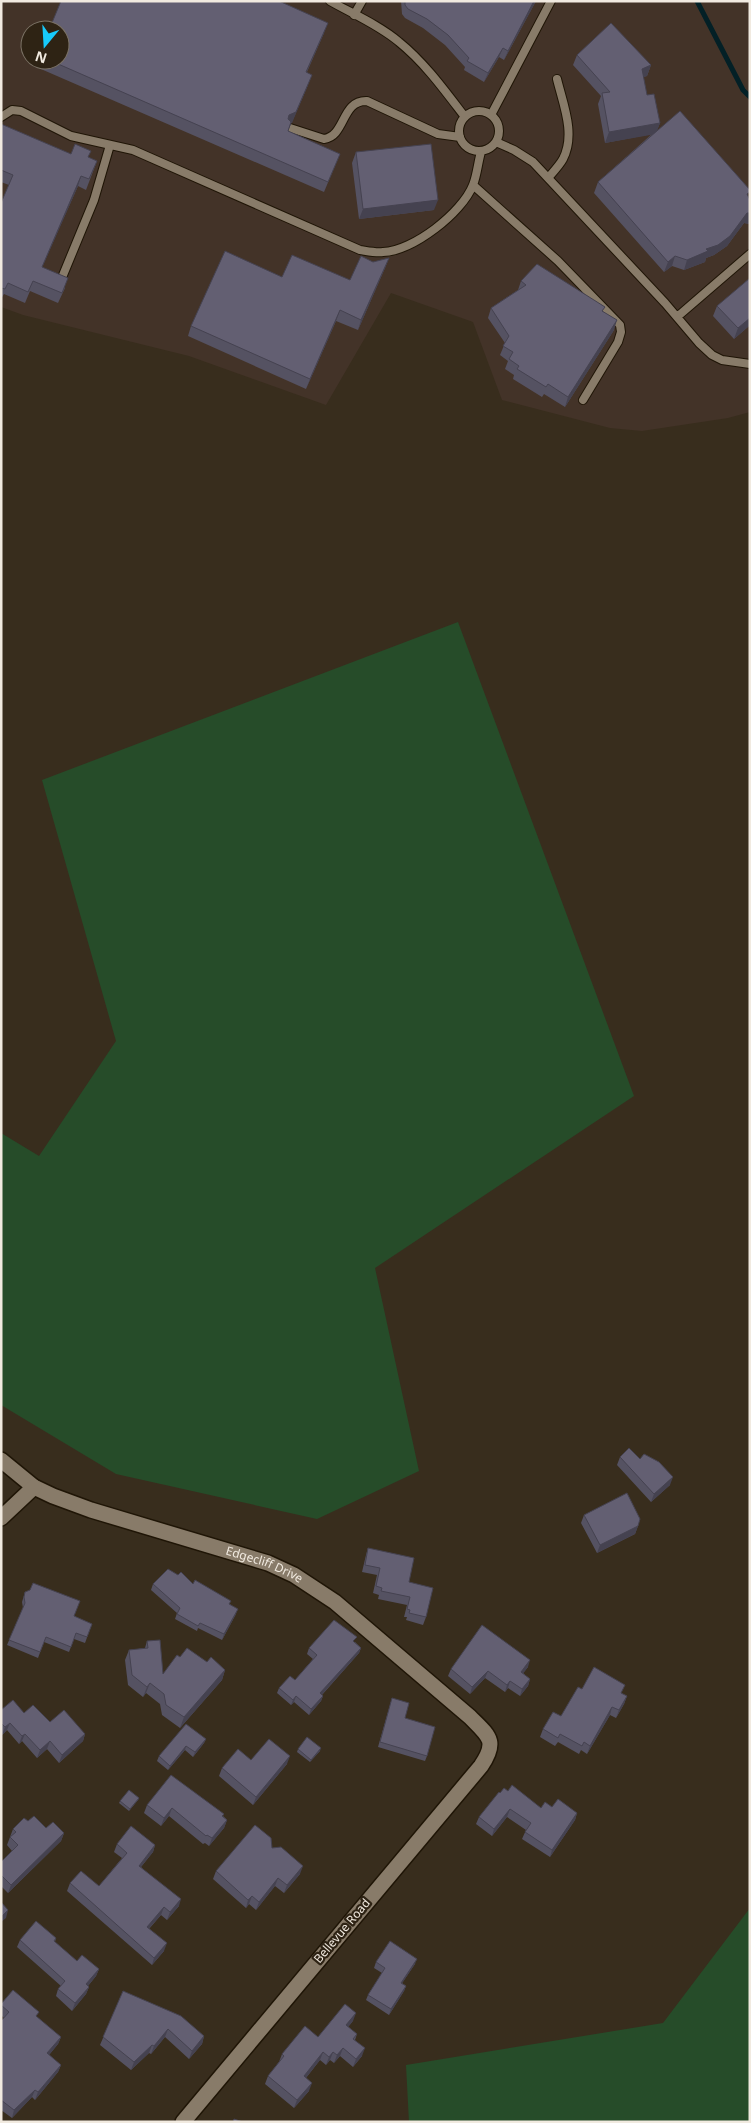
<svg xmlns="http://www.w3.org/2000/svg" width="751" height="2123" font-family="'Noto Sans',sans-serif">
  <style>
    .industrial { fill: #433328; fill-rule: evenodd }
    .green { fill: #264c29 }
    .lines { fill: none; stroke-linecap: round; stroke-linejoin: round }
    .stream { stroke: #032026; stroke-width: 5 }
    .service-casing { stroke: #1f1506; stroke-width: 10 }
    .minor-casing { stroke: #1f1506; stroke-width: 18 }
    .service { stroke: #887b69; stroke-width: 8 }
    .minor { stroke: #887b69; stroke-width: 15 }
    .wall { fill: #555262 }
    .shaded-wall { fill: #454250 }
    .building { fill: #635f72; stroke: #454250 }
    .labels { text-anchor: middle; stroke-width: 4.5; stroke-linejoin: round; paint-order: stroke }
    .street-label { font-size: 12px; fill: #f1eae0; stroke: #2e2314 }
  </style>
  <rect width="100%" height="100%" fill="#382d1d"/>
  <path class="industrial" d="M 1,1 L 750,1 L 750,412 L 728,418 L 642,431 L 610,428 L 502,400 L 473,322 L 391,293 L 326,405 L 189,356 L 23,315 L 1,307 ZM 30,30 L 60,30 L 60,60 L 30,60 Z"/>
  <path class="green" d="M 458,622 L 634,1096 L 375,1268 L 419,1471 L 317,1519 L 116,1474 L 1,1405 L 1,1133 L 39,1156 L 116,1041 L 42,780 Z
    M 750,1908 L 750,2122 L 409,2122 L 406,2065 L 663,2023 Z"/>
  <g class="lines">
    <path class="stream" d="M 697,1 L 743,90 L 750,97"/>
    <defs>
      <path id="service" d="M 330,1 C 353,14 379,25 399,42 C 425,63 445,91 465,117
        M 354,15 L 362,1
        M459 131a20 20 0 1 1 40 0a20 20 0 1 1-40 0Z
        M 491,115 L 551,1
        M 1,117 L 12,110 L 21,111 L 71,136 L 133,150 L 360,250 C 367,251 376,253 383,252 C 413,251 462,213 473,185 C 477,175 478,162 481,152
        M 290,128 L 324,139 C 346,136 341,100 367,101 L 438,134 L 460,137
        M 496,142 L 514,150 L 533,162 L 665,303 L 699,343 L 712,355 L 722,360 L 750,364
        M 548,178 C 553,172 559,166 563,159 C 576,134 563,104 557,79
        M 473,185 L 558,261 L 620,325 L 621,332 L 618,342 L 583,400
        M 61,280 L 94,200 L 110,145
        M 677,317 L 750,254"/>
      <g id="minor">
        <path id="s1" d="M 1,1460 L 34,1487 L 53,1496 L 91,1510 L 268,1563 L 294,1575 L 335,1602 L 470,1717 C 489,1736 498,1741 481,1766 L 183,2122"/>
        <path d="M 1,1518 L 34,1487"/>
      </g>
    </defs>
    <use href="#service" class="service-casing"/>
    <use href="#minor" class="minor-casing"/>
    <use href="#service" class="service"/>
    <use href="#minor" class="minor"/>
  </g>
  <path class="wall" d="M 401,1 L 536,1 L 504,60 L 499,57 L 484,82 L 464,70 L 465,67 L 445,45 L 423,28 L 405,18 L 402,14 Z
    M 324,33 L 307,72 L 308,85 L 288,131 L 340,154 L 324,192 L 34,66 L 36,60 L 60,60 Z
    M 577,55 L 651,65 L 647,76 L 643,77 L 647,95 L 660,123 L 657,130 L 748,197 L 750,200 L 750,224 L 744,223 L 727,246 L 714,255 L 706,258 L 705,262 L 684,270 L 672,266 L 664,272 L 594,193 L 598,182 L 652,134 L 605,143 L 598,104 L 601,96 L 573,65 Z
    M 1,124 L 71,154 L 88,157 L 97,161 L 86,190 L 78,186 L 42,267 L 65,288 L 58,303 L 30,291 L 25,303 L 4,294 L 1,299 L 1,203 L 9,185 L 1,182 Z
    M 356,152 L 434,210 L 359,219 L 352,163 Z
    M 389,258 L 385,268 L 358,330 L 336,321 L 306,389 L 188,336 L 191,326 L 282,277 L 350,280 L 373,262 Z
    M 750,278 L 750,326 L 749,326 L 734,339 L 713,316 L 717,306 Z
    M 521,281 L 603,311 L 614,330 L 565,407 L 544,394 L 542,397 L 513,379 L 514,375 L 505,369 L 508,361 L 500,355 L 505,343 L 488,318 L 491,308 L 518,290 Z
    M 620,1457 L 640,1459 L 670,1485 L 651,1502 L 617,1465 Z
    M 584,1515 L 638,1526 L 635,1534 L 597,1553 L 581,1523 Z
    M 368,1548 L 409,1582 L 426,1617 L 423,1625 L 406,1620 L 407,1617 L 404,1617 L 407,1605 L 378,1599 L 379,1595 L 373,1593 L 377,1575 L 362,1572 L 366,1555 Z
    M 178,1575 L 230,1604 L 236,1614 L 222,1640 L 198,1628 L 197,1631 L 175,1619 L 177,1613 L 151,1590 L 153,1584 Z
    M 25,1592 L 74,1616 L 92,1624 L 85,1643 L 74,1639 L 69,1652 L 44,1642 L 38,1658 L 7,1645 L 23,1608 L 22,1602 Z
    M 147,1641 L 163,1674 L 180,1657 L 207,1662 L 225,1670 L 222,1680 L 180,1728 L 162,1715 L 160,1704 L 146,1693 L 143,1697 L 128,1685 L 125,1660 L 129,1650 L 145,1648 Z
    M 355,1642 L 361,1648 L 359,1653 L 322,1695 L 323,1696 L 321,1701 L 309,1715 L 294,1702 L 291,1705 L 277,1693 L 279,1688 L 295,1680 L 313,1659 L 307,1654 L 309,1648 Z
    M 528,1667 L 523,1673 L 530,1679 L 528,1686 L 520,1696 L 508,1688 L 505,1692 L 485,1678 L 470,1694 L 448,1676 L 451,1669 Z
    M 582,1689 L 622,1694 L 627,1696 L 624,1704 L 616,1718 L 610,1715 L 587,1754 L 581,1750 L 579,1754 L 558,1742 L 555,1746 L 540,1737 L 543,1729 L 561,1716 Z
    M 392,1698 L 405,1718 L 427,1756 L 425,1761 L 378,1747 Z
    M 1,1710 L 24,1713 L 85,1734 L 83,1741 L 59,1763 L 47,1749 L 37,1758 L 22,1741 L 19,1744 L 7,1730 L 2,1735 L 1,1734 Z
    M 206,1739 L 204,1743 L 193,1757 L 185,1750 L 168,1770 L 157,1761 L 159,1756 Z
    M 298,1749 L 320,1751 L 310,1762 L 297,1752 Z
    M 251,1760 L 287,1764 L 253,1805 L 219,1776 L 222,1768 Z
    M 508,1791 L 541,1808 L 552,1807 L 577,1813 L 575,1820 L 550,1857 L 522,1839 L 526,1830 L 507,1817 L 492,1836 L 476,1824 L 479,1817 L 500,1793 Z
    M 139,1798 L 138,1800 L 129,1811 L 119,1803 L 120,1801 Z
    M 147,1805 L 224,1814 L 223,1816 L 227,1820 L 224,1828 L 209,1846 L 205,1843 L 203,1844 L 169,1816 L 161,1826 L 144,1813 Z
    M 28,1821 L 46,1828 L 64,1833 L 61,1841 L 8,1893 L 1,1886 L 1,1862 L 12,1851 L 7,1845 L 13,1829 Z
    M 117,1844 L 155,1845 L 153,1852 L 141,1867 L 179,1906 L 167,1920 L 161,1915 L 149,1929 L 164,1951 L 152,1965 L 67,1891 L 70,1883 L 99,1886 L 122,1858 L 114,1852 Z
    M 272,1848 L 300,1874 L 284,1893 L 275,1886 L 256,1910 L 249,1904 L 246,1908 L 213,1879 L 216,1871 Z
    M 56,1938 L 55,1942 L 77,1961 L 99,1969 L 96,1976 L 88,1986 L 89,1987 L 86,1994 L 72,2011 L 56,1996 L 58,1989 L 61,1986 L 17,1947 L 20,1940 Z
    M 376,1962 L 415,1964 L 402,1983 L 406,1986 L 404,1991 L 389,2015 L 366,2000 L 368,1995 L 382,1973 L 374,1968 Z
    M 123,1991 L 204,2036 L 202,2044 L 189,2059 L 165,2037 L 151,2054 L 149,2053 L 131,2070 L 100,2045 Z
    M 1,2004 L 37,2017 L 61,2037 L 58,2044 L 49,2055 L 61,2065 L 58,2072 L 35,2100 L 32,2097 L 12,2118 L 1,2110 L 1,2021 L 4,2018 L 1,2015 Z
    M 353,2021 L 348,2027 L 357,2034 L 355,2040 L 362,2056 L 353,2067 L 340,2056 L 334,2063 L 330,2060 L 326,2065 L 320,2060 L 306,2078 L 309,2091 L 294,2108 L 265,2084 L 268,2076 L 279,2062 L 282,2054 L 318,2037 Z"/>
  <path class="shaded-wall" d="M 534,1 L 536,1 L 504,60 L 508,51 Z
    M 328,23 L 324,33 L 302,82 L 306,72 Z
    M 503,48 L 499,57 L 484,82 L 488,73 Z
    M 651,65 L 647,76 L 638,79 L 642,69 Z
    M 312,75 L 308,85 L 292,123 L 291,123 L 287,133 L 285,126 L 289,115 Z
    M 660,123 L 656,134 L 605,143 L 609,132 Z
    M 81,176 L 78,186 L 38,277 L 42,267 Z
    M 438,200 L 434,210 L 359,219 L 363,209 Z
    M 747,213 L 750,213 L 750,224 L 744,223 L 727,246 L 714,255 L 706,258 L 705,262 L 684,270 L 687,260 Z
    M 675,256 L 672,266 L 664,272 L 668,262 Z
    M 389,258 L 385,268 L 358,330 L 361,320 Z
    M 340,310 L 336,321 L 306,389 L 310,379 Z
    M 750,318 L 749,326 L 734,339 L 738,328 Z
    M 617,320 L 614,330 L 565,407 L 568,397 Z
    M 673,1477 L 670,1485 L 651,1502 L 654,1494 Z
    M 638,1526 L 635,1534 L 597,1553 L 600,1545 Z
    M 238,1609 L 236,1614 L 222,1640 L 224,1634 Z
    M 361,1648 L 359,1653 L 318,1699 L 320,1693 Z
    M 530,1660 L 528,1667 L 519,1679 L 521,1672 Z
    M 225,1670 L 222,1680 L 180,1728 L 184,1717 Z
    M 488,1671 L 485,1678 L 470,1694 L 472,1687 Z
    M 530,1679 L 528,1686 L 520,1696 L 522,1689 Z
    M 510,1681 L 508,1688 L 505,1692 L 507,1685 Z
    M 150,1683 L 146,1693 L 143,1697 L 147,1687 Z
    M 296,1696 L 294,1702 L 291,1705 L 293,1700 Z
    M 323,1696 L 321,1701 L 309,1715 L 311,1709 Z
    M 627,1696 L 624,1704 L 616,1718 L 619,1710 Z
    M 612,1707 L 610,1715 L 587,1754 L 590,1746 Z
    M 10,1723 L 7,1730 L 2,1735 L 5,1727 Z
    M 25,1734 L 22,1741 L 19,1744 L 22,1736 Z
    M 85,1734 L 83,1741 L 59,1763 L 62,1755 Z
    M 206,1739 L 204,1743 L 193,1757 L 195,1752 Z
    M 50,1741 L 47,1749 L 37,1758 L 40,1750 Z
    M 186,1746 L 185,1750 L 168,1770 L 170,1766 Z
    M 321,1748 L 320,1751 L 310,1762 L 311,1760 Z
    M 290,1756 L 287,1764 L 253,1805 L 256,1797 Z
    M 139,1798 L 138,1800 L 129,1811 L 130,1809 Z
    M 172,1808 L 169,1816 L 161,1826 L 164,1818 Z
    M 510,1809 L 507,1817 L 492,1836 L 494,1829 Z
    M 577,1813 L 575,1820 L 550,1857 L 552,1850 Z
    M 227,1820 L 224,1828 L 209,1846 L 212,1838 Z
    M 64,1833 L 61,1841 L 8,1893 L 11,1885 Z
    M 155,1845 L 153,1852 L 136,1873 L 139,1866 Z
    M 303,1866 L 300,1874 L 284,1893 L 287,1885 Z
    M 278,1878 L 275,1886 L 256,1910 L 259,1902 Z
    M 252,1896 L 249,1904 L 246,1908 L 248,1900 Z
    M 181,1899 L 179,1906 L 167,1920 L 170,1912 Z
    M 164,1907 L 161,1915 L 144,1934 L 147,1927 Z
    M 8,1910 L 6,1918 L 1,1922 L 1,1917 Z
    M 167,1943 L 164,1951 L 152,1965 L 154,1958 Z
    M 417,1959 L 415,1964 L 399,1988 L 401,1983 Z
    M 99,1969 L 96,1976 L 83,1992 L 86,1984 Z
    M 406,1986 L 404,1991 L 389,2015 L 391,2009 Z
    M 89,1987 L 86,1994 L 72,2011 L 75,2003 Z
    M 356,2013 L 353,2021 L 343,2033 L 346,2025 Z
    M 168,2029 L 165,2037 L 151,2054 L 154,2046 Z
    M 204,2036 L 202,2044 L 189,2059 L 192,2051 Z
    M 61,2037 L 58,2044 L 44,2061 L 47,2053 Z
    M 152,2045 L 149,2053 L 131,2070 L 134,2062 Z
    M 343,2048 L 340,2056 L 334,2063 L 337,2055 Z
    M 365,2048 L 362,2056 L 353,2067 L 356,2059 Z
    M 323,2052 L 320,2060 L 301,2084 L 304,2076 Z
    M 333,2052 L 330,2060 L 326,2065 L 329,2057 Z
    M 61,2065 L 58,2072 L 35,2100 L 38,2092 Z
    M 312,2083 L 309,2091 L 294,2108 L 297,2100 Z
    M 35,2090 L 32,2097 L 12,2118 L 14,2110 Z"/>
  <path class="building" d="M 61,1 L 279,1 L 328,23 L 306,72 L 312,75 L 296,112 L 289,115 L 288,119 L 291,122 L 288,131 L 340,154 L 328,182 L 49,60 L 60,60 L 60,30 L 49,30 Z
    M 405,1 L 534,1 L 508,51 L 503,48 L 488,73 L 467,61 L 469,58 L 448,35 L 427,19 L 408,9 L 405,5 Z
    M 611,23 L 651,65 L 642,69 L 647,95 L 654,94 L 660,123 L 609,132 L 602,93 L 610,92 L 577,55 Z
    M 680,111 L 750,190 L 750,192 L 747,194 L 750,200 L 750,213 L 747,213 L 730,236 L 718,245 L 706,249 L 708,251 L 687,260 L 675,256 L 668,262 L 598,182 Z
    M 1,124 L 71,154 L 75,144 L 91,151 L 88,157 L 97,161 L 89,179 L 81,176 L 42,267 L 68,278 L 62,293 L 33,281 L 28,292 L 8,283 L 5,289 L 1,288 L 1,203 L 13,175 L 1,170 Z
    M 431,144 L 438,200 L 363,209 L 356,152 Z
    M 225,251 L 282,277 L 292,255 L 350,280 L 361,256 L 373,262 L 389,258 L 361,320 L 340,310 L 310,379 L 191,326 Z
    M 537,264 L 605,307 L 602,311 L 617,320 L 568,397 L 548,384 L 546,387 L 517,369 L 519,366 L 509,359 L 513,352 L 503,346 L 509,336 L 491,308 L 526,285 L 521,281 Z
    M 750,278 L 750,318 L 738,328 L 717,306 Z
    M 629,1448 L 640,1459 L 644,1454 L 659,1462 L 673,1477 L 654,1494 L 620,1457 Z
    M 627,1493 L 640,1519 L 638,1526 L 600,1545 L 584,1515 Z
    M 368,1548 L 414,1558 L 409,1582 L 433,1588 L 426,1617 L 409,1613 L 410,1610 L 407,1609 L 410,1597 L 381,1591 L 382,1588 L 376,1586 L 380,1568 L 365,1565 Z
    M 168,1569 L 178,1575 L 181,1572 L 193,1584 L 195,1580 L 231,1601 L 229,1604 L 238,1609 L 224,1634 L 200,1623 L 198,1626 L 177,1614 L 180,1608 L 153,1584 Z
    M 33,1583 L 80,1601 L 74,1616 L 92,1624 L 87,1637 L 76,1633 L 71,1647 L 46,1637 L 40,1652 L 9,1640 L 25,1603 L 24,1597 L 25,1592 L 30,1590 Z
    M 334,1620 L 357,1637 L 353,1641 L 361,1648 L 320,1693 L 323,1696 L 311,1709 L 296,1696 L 293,1700 L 279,1688 L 290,1676 L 295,1680 L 317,1655 L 309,1648 Z
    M 482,1625 L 530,1660 L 521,1672 L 530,1679 L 522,1689 L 510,1681 L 507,1685 L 488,1671 L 472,1687 L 451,1669 Z
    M 160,1640 L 163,1674 L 177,1655 L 180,1657 L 187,1648 L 207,1662 L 211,1657 L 225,1670 L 184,1717 L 166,1705 L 164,1694 L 150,1683 L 147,1687 L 132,1675 L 129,1650 L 148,1648 L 147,1641 Z
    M 594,1667 L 625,1685 L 621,1693 L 627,1696 L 619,1710 L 612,1707 L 590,1746 L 584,1742 L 582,1746 L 560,1734 L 558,1738 L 543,1729 L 553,1712 L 561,1716 L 578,1687 L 582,1689 Z
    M 392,1698 L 409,1703 L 405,1718 L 435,1727 L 427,1756 L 380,1742 Z
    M 13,1700 L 24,1713 L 33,1705 L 50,1722 L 64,1710 L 85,1734 L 62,1755 L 50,1741 L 40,1750 L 25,1734 L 22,1736 L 10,1723 L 5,1727 L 1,1723 L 1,1710 Z
    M 186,1724 L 206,1739 L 195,1752 L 186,1746 L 170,1766 L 159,1756 Z
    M 307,1737 L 321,1748 L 311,1760 L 298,1749 Z
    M 269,1739 L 290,1756 L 256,1797 L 222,1768 L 238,1749 L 251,1760 Z
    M 171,1775 L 224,1814 L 222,1816 L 227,1820 L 212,1838 L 207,1835 L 206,1836 L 172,1808 L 164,1818 L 147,1805 Z
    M 512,1785 L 541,1808 L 545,1802 L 552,1807 L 558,1799 L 577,1813 L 552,1850 L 525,1832 L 531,1823 L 510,1809 L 494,1829 L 479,1817 L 499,1792 L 500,1793 L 504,1788 L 508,1791 Z
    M 129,1790 L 139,1798 L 130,1809 L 120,1801 Z
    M 34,1816 L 46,1828 L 53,1822 L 64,1833 L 11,1885 L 1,1875 L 1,1862 L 18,1845 L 10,1837 L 16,1832 L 13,1829 L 24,1818 L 28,1821 Z
    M 255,1825 L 271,1838 L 272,1848 L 281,1847 L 303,1866 L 287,1885 L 278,1878 L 259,1902 L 252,1896 L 248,1900 L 216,1871 Z
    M 131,1826 L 155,1845 L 139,1866 L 181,1899 L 170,1912 L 164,1907 L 147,1927 L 167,1943 L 154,1958 L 70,1883 L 81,1871 L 99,1886 L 127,1853 L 117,1844 Z
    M 1,1902 L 8,1910 L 1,1917 Z
    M 36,1921 L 56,1938 L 54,1941 L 77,1961 L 82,1955 L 99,1969 L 86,1984 L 89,1987 L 75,2003 L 58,1989 L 65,1981 L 20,1940 Z
    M 390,1941 L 417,1959 L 401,1983 L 406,1986 L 391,2009 L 368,1995 L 385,1968 L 376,1962 Z
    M 13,1990 L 39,2012 L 36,2016 L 61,2037 L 47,2053 L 61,2065 L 38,2092 L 35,2090 L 14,2110 L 1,2100 L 1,2021 L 9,2012 L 1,2005 L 1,2004 Z
    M 123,1991 L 181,2016 L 204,2036 L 192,2051 L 168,2029 L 154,2046 L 152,2045 L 134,2062 L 103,2037 Z
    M 345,2004 L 356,2013 L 346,2025 L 357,2034 L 353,2039 L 365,2048 L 356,2059 L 343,2048 L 337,2055 L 333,2052 L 329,2057 L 323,2052 L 304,2076 L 312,2083 L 297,2100 L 268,2076 L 284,2056 L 282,2054 L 305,2026 L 318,2037 Z
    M 234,2119 L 243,2122 L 233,2122 Z"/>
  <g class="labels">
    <g class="street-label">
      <text dy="4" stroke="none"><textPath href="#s1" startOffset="286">Edgecliff Drive</textPath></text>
      <text transform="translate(342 1931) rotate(-50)" y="4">Bellevue Road</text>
    </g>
  </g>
  <rect width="751" height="2123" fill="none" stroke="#f1eae0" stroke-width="5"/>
  <g transform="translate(45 45) rotate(198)"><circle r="24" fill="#2e2314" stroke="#7c7366"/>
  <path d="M0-4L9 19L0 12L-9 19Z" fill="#17cafb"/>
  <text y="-8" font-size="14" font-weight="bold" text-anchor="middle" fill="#f1eae0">N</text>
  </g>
</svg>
